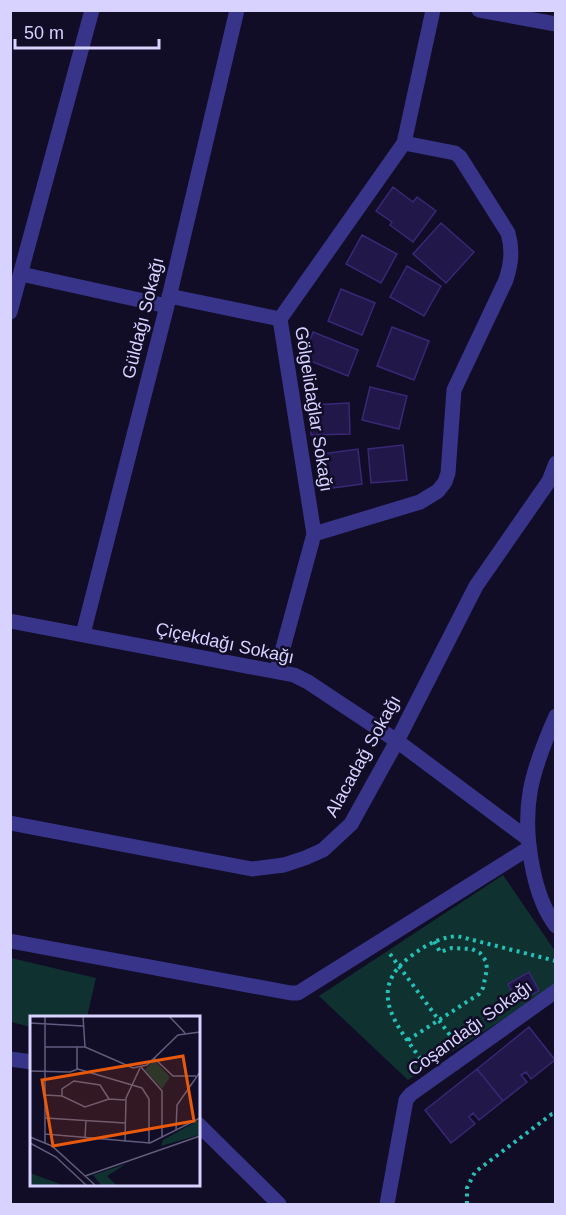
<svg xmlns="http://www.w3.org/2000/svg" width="566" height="1215" font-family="Helvetica,sans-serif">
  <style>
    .green { fill: #0f3130 }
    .building { fill: #221749; stroke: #382876; stroke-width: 1.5 }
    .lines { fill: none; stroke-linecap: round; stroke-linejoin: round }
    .path { stroke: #25c0b8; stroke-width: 4; stroke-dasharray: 3 4.5; stroke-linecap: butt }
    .minor { stroke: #383489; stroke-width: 15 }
    .tertiary { stroke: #383489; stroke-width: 15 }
    .labels { text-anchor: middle; stroke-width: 5; stroke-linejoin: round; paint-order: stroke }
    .street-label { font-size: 18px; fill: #d7d2ff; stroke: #110d26 }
    .inset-road { fill: none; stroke: #605c7d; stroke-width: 1.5 }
    .view { fill: #e8590c; fill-opacity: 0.15; stroke: #e8590c; stroke-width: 3 }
    .inset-edge { fill: none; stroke: #d7d2ff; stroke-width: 3 }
  </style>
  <rect width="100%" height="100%" fill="#110d26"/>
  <path class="green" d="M 503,875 L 555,951 L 555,984 L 546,992 L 408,1080 L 319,996 Z
    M 11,958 L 96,978 L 87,1017 L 32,1017 L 31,1027 L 11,1022 Z"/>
  <path class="building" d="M 393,187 L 413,202 L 417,197 L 436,211 L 413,242 L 390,225 L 392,222 L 376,211 Z
    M 441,223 L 474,252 L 446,283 L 413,254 Z
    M 362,235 L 397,254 L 381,283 L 346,264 Z
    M 407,266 L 441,286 L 424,316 L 390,297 Z
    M 341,289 L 375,303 L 362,335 L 328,321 Z
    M 392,327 L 429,341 L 414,380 L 377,366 Z
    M 313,332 L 358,350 L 348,376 L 303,358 Z
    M 370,387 L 407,396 L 399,429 L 362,420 Z
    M 349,403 L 350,434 L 311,435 L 310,405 Z
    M 403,445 L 407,480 L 371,483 L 368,449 Z
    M 358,449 L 362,484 L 326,489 L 322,454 Z
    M 529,972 L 539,991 L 517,1002 L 508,984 Z
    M 529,1027 L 555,1060 L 531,1079 L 526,1072 L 521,1075 L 527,1082 L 503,1101 L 477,1069 Z
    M 477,1069 L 503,1101 L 479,1120 L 473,1113 L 469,1117 L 475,1124 L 451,1143 L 425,1110 Z"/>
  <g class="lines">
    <path class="path" d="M 390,954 L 455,1042
      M 408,1040 L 479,994 L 483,988 L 487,969 L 486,961 L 480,953 L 472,949 L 452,948 L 440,952 L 434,941
      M 425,1065 C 400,1029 363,992 411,956 C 426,945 438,938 457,936 L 556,961
      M 467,1204 L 467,1188 L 475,1172 L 552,1114 L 556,1114"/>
    <path class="minor" d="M 21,274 L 167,306
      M 169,296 L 280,319
      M 314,534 L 420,502 L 438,491 L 445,482 L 448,473 L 454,390 L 506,280 C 511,264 513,250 508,233 L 460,157 L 455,153 L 404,143
      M 10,621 L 294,675 L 308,682 L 397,741 L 527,838
      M 83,634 L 167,306 L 237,10
      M 277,670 L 314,534 L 280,319 L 404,143 L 433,10
      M 10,823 L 252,869 L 284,865 L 305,858 L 323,850 L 351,824 L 397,741 L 476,586 L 549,481 L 556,463
      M 10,941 L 291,993 L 298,993 L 529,848
      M 10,1059 L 32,1062
      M 198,1124 L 279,1204
      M 387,1204 L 406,1100 L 411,1094 L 556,991"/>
    <path class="tertiary" d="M 479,10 L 556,24
      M 10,312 L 92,10
      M 556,716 C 531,772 520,808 533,870 C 537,890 543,909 556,926"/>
  </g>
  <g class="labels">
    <g class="street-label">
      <text transform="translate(143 318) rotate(-76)" y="6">Güldağı Sokağı</text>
      <text transform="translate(314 409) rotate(81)" y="6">Gölgelidağlar Sokağı</text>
      <text transform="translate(225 643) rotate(12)" y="6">Çiçekdağı Sokağı</text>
      <text transform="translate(363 756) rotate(-61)" y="6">Alacadağ Sokağı</text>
      <text transform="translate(470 1028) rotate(-36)" y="6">Coşandağı Sokağı</text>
    </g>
  </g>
  <g transform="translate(30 1016)">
    <rect width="170" height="170" fill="#110d26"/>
    <path d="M 124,44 L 140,61 L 132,73 L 115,54 ZM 169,104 L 169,119 L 131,130 L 133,124 ZM 96,148 L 77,160 L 86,169 L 71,169 L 63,159 ZM 0,157 L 30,168 L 29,169 L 0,169 Z" fill="#0f3130"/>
    <path class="inset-road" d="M 15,0 L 15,127M 53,0 L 55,31 L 103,52 L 117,49 L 148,19 L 170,16M 139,0 L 155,17M 0,7 L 53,10M 15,31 L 55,31M 47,31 L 47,53M 124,42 L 143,60 L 166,60M 111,51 L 132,75 L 132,122M 0,55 L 40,56 L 48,53 L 112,72 L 119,83 L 119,127M 15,79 L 32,80 L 55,91 L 79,83 L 95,84M 32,80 L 32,73 L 44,65 L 70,69 L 79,83M 15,102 L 95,107M 146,114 L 147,89 L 170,56M 15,118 L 120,127 L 170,102M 0,121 L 22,130 L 65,169M 55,122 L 56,104M 95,126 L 96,82 L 110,52M 0,127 L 26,141 L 56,169M 55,160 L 170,120"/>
    <path class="view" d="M 153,40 L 164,105 L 23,130 L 12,64 Z"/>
    <rect width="170" height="170" class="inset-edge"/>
  </g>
  <rect width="566" height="1215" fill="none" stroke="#d7d2ff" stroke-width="24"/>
  <path d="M15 39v9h144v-9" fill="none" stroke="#d7d2ff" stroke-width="3"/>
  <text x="24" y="39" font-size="18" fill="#d7d2ff" stroke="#110d26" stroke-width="4.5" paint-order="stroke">50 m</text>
</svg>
